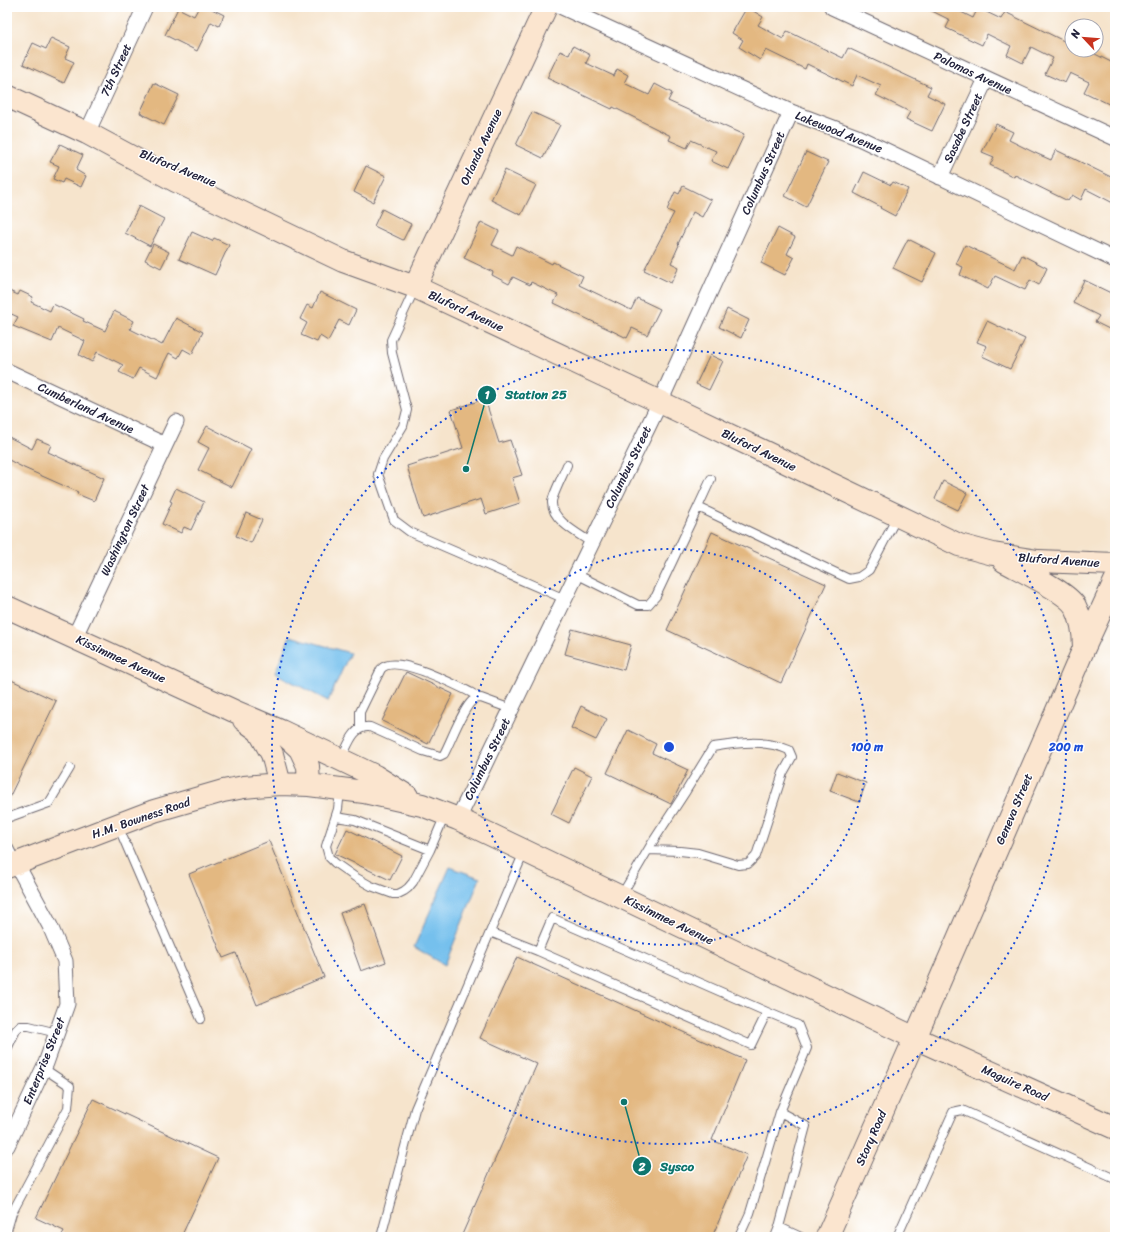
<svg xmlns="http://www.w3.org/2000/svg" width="1122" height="1244" font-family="Sriracha,sans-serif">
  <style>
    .water { fill: #74c0ed; stroke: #4b7194 }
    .building { fill: #e3b881 }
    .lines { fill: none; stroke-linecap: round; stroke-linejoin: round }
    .lane-casing { stroke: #6c666e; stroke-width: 10 }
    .street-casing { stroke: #6c666e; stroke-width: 17 }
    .secondary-casing { stroke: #6c666e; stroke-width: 24 }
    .lane { stroke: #fff; stroke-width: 8 }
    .street { stroke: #fff; stroke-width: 15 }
    .secondary { stroke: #fbe5cf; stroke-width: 22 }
    .ring { fill: none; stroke: #1d4ed8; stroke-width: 2; stroke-dasharray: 2 4 }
    .labels { text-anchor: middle; stroke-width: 3; stroke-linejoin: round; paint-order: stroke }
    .street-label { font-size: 12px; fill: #22223b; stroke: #fff }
    .centre { fill: #1d4ed8; stroke: #fff; stroke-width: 2 }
    .ring-label { font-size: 12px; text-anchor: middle; font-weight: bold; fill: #1d4ed8; stroke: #fff; stroke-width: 3; stroke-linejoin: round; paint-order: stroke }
    .leader { fill: none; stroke: #0f766e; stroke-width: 1.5 }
    .callout-dot { fill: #0f766e; stroke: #fff; stroke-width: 1.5 }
    .mark-label { font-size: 12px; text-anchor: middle; font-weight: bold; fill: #fff }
    .callout-label { font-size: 13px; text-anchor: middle; font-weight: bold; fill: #0f766e; stroke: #fff; stroke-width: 3; stroke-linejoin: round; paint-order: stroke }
  </style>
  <rect width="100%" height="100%" fill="#fff"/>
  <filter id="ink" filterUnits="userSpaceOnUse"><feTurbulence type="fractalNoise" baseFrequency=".025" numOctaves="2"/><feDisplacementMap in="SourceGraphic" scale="8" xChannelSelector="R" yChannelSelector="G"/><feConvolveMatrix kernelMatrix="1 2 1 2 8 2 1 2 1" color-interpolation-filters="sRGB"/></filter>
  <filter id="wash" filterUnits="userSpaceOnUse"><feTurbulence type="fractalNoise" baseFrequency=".012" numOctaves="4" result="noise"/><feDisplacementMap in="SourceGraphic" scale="16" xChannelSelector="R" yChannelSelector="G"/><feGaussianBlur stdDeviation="0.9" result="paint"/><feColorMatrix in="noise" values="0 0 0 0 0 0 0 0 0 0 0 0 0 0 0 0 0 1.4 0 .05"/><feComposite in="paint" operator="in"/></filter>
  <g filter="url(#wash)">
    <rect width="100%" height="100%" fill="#f6e4cc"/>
    <path class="water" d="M 290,636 L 350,653 L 328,701 L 275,673 Z
      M 450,867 L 480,878 L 445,965 L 414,947 Z"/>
    <g id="blocks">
      <path class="building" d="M 199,7 L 208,7 L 224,15 L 219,26 L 211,22 L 197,51 L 165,35 L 178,8 L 194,16 Z
        M 747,7 L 763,17 L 758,25 L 783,39 L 787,31 L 843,58 L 848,48 L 931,87 L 927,95 L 945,104 L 932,131 L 906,119 L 910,112 L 876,95 L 881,86 L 857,75 L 852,86 L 807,64 L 805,69 L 766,50 L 760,60 L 739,47 L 743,40 L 732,33 Z
        M 924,7 L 951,7 L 973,18 L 978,8 L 1001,19 L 1005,12 L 1072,45 L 1072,50 L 1087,50 L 1115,64 L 1115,107 L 1084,92 L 1089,82 L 1070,73 L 1065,83 L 1045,74 L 1053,58 L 1031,47 L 1023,63 L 1007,55 L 1011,46 L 987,34 L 982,45 L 946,28 L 950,20 Z
        M 51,38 L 70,47 L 65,58 L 74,62 L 64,83 L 23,64 L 33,43 L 46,49 Z
        M 573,46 L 590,55 L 586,63 L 614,76 L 617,69 L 628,75 L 624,83 L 649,95 L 655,84 L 672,93 L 668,101 L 744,135 L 728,169 L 711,161 L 716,151 L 691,140 L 687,148 L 669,140 L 671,136 L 613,107 L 612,109 L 547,78 L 560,51 L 569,55 Z
        M 154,83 L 179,95 L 164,125 L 140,113 Z
        M 532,112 L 560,125 L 543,158 L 516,145 Z
        M 996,124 L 1013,132 L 1009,140 L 1033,152 L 1051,160 L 1056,150 L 1115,179 L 1115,204 L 1086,189 L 1081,200 L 1072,195 L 1068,201 L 1015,175 L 1014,177 L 990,165 L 994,157 L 982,152 Z
        M 60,144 L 83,155 L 76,170 L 86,176 L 81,187 L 64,179 L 62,183 L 53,179 L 59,166 L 50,162 Z
        M 806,152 L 828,162 L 806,207 L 785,196 Z
        M 366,166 L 386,176 L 373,202 L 354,192 Z
        M 505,170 L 536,185 L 521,215 L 491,200 Z
        M 864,172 L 891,185 L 893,182 L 908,189 L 895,216 L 880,208 L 881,207 L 854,193 Z
        M 683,186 L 711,200 L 702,217 L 693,212 L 678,244 L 679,245 L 671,263 L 679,267 L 671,283 L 644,270 L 674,213 L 667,210 L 675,192 L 679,194 Z
        M 139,206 L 164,219 L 150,246 L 125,233 Z
        M 382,209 L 411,224 L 403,240 L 374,226 Z
        M 481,222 L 499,231 L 492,245 L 512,255 L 516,246 L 552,264 L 553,262 L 583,276 L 579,285 L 631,310 L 637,298 L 660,309 L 647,335 L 632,328 L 627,338 L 554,303 L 558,295 L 531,282 L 530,285 L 513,277 L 509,284 L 492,275 L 493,272 L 464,258 Z
        M 778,228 L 795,237 L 787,254 L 794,258 L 785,275 L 761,263 Z
        M 192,232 L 212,241 L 214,238 L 229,245 L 215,275 L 179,259 Z
        M 908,239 L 936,253 L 922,282 L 893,268 Z
        M 153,244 L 169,252 L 161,268 L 145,260 Z
        M 965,245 L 1015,269 L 1022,255 L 1047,268 L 1039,285 L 1030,280 L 1025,290 L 995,276 L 988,289 L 960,275 L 963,267 L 956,264 Z
        M 1084,280 L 1115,295 L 1115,332 L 1095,322 L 1099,316 L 1073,303 Z
        M 7,290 L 18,295 L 20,291 L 33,297 L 31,302 L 50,311 L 53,304 L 84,319 L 83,321 L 105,331 L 114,311 L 134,321 L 130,329 L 162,345 L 176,318 L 203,332 L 192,354 L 183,349 L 178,358 L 169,353 L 157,377 L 139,368 L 133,379 L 119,372 L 123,365 L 97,352 L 92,362 L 79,355 L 85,341 L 58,328 L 52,342 L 13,326 L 18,317 L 7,312 Z
        M 320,292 L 356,310 L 349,325 L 339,320 L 328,341 L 320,336 L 317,342 L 301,335 L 307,323 L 300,319 L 307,305 L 313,308 Z
        M 727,309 L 749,320 L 741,338 L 719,327 Z
        M 987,321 L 1025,339 L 1010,369 L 982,356 L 987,346 L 977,342 Z
        M 710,355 L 723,361 L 709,390 L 696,384 Z
        M 485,399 L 499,443 L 510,440 L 522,475 L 512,478 L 520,503 L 486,514 L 481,499 L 423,518 L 407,466 L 463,448 L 451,410 Z
        M 207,426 L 251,449 L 232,487 L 198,470 L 209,448 L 198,442 Z
        M 7,436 L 32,449 L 37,439 L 51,445 L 48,452 L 104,478 L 94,501 L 77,494 L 78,492 L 24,468 L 7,459 Z
        M 943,481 L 967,493 L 958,510 L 935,499 Z
        M 176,488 L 204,502 L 191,530 L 184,527 L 181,533 L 162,524 L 172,502 L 170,501 Z
        M 246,513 L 262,520 L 251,543 L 236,536 Z
        M 712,532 L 826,584 L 781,683 L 667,630 Z
        M 572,629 L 631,645 L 624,670 L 565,654 Z
        M 406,672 L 453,694 L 428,744 L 382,721 Z
        M 7,678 L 56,701 L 7,802 Z
        M 581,706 L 607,719 L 596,740 L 571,728 Z
        M 628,730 L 656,744 L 652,753 L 688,770 L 671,804 L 607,773 Z
        M 574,767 L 592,776 L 569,823 L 551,814 Z
        M 837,772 L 866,783 L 859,802 L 830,791 Z
        M 347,829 L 402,856 L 390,880 L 335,854 Z
        M 269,841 L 324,977 L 257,1005 L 236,953 L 223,958 L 189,874 Z
        M 365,904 L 386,962 L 361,971 L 340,913 Z
        M 517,957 L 745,1060 L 712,1140 L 747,1155 L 712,1237 L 461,1237 L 537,1064 L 480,1038 Z
        M 93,1099 L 218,1158 L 181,1237 L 61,1237 L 64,1231 L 36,1218 Z"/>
    </g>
  </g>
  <g filter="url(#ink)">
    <use href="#blocks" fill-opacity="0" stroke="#6c666e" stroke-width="1"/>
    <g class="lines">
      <defs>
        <path id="lane" d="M 415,288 L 391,340 L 392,353 L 407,410 L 403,426 L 383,459 L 378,474 L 394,520 L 410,532 L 565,599
          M 567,465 C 564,473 552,496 552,502 C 551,520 579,534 592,543
          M 698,507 L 711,479
          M 576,574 L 638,605 L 648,605 L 656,596 L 698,507 L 849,579 L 859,577 L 869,570 L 897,517
          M 360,729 L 360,712 L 381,669 C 395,653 453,684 470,692 L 475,695 L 477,698
          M 341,759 C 348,746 353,725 370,727 L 423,751 L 440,756 L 444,754 C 451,741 462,710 472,701 C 475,698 477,698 481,698 L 511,709
          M 340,791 L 338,809 L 326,846 L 329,857 L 335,863 L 355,877 L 371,886 L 393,894 L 398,894 L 404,891 L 408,888 L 413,882 L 430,850 L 445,815
          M 336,817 L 355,820 L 430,850
          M 7,818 L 49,803 L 70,768
          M 118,826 L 201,1019
          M 7,844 L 16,862
          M 621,896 L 652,843 L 686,791 L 713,747 C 738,743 765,739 789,750 L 792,757 L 783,773 L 756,856 L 748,864 L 738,865 L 698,853 L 680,851 L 648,850
          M 490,932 L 538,951 L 552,918 L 767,1012 L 751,1045 L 538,951
          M 7,1049 L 16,1030 L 20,1026 L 29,1026 L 57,1033
          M 779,1227 L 801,1237
          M 7,1230 L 12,1213 L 68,1108 L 70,1086 L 43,1068
          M 381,1237 L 415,1109 L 524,852
          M 739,1237 L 750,1213 L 780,1112 L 807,1048 L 798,1025 L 767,1012
          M 775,1237 L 779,1227 L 806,1126 L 780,1112
          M 897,1237 L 953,1112 L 962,1110 L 1115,1179"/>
        <path id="street" d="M 562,7 L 791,112 L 857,137 L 1115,260
          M 832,7 L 1115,138
          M 87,133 L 145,7
          M 940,177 L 986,79
          M 7,371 L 165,445
          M 74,638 L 176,422
          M 458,819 L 660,402 L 791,112
          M 7,1146 L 46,1063 L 67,1004 L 65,961 L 50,926 L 16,863"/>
        <path id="secondary" d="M 7,96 L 87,133 L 176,181 L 343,261 L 415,287 L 660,402 L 959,545 L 993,554 L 1038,561 L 1115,564
          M 415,287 L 546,7
          M 1004,561 C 1020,570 1066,591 1075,606 C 1082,619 1084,634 1084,648
          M 7,607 L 234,711 L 281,731 L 375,776 L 407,796
          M 244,720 L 259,731 L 272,754 L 280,784
          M 286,736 L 300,749 L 308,766 L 309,785
          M 7,867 L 154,811 L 223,791 L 244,787 L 280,784 L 309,785 L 364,792 L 422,805 L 458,819 L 915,1038 L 1115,1128
          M 827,1237 L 915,1038 L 1084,648 L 1115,581"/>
      </defs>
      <use href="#lane" class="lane-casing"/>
      <use href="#street" class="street-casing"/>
      <use href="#secondary" class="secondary-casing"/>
      <use href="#lane" class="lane"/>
      <use href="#street" class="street"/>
      <use href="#secondary" class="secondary"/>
    </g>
  </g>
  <g class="ring">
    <circle cx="669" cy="747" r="198"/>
    <circle cx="669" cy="747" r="397"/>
  </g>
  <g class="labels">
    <g class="street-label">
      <text transform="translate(116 70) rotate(-65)" y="4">7th Street</text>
      <text transform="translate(973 73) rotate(25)" y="4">Palomas Avenue</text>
      <text transform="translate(963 128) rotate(-65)" y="4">Sasabe Street</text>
      <text transform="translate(839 132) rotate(22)" y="4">Lakewood Avenue</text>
      <text transform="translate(481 147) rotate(-65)" y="4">Orlando Avenue</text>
      <text transform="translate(178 168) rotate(22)" y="4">Bluford Avenue</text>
      <text transform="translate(763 173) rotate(-66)" y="4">Columbus Street</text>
      <text transform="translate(466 311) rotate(25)" y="4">Bluford Avenue</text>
      <text transform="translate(86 408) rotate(25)" y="4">Cumberland Avenue</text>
      <text transform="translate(759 450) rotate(26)" y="4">Bluford Avenue</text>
      <text transform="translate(628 467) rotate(-64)" y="4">Columbus Street</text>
      <text transform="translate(125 530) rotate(-65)" y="4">Washington Street</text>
      <text transform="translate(1059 560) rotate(4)" y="4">Bluford Avenue</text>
      <text transform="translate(121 659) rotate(25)" y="4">Kissimmee Avenue</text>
      <text transform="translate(487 759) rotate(-64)" y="4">Columbus Street</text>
      <text transform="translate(1014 809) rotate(-67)" y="4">Geneva Street</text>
      <text transform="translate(141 818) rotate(-19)" y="4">H.M. Bowness Road</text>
      <text transform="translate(669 920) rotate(26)" y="4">Kissimmee Avenue</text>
      <text transform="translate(44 1061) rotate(-68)" y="4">Enterprise Street</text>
      <text transform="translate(1015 1083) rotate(24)" y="4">Maguire Road</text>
      <text transform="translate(871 1138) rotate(-66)" y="4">Story Road</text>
    </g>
  </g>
  <circle cx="669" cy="747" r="6" class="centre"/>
  <g class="ring-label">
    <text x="867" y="751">100 m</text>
    <text x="1066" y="751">200 m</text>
  </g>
  <path class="leader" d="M466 469L487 395M624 1102L642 1166"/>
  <g class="callout-dot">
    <circle cx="466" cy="469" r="4"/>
    <circle cx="624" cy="1102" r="4"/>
    <circle cx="487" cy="395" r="10"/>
    <circle cx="642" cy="1166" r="10"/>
  </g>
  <g class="mark-label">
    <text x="487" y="399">1</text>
    <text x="642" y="1171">2</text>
  </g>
  <g class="callout-label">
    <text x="536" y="399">Station 25</text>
    <text x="677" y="1171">Sysco</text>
  </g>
  <rect width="1122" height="1244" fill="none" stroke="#fff" stroke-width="24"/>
  <g transform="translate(1084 38) rotate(296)"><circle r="19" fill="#ffffff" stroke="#a7a7b1"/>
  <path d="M0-3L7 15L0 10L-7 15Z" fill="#c8321e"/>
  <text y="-6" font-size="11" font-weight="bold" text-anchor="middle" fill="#22223b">N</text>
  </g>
</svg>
